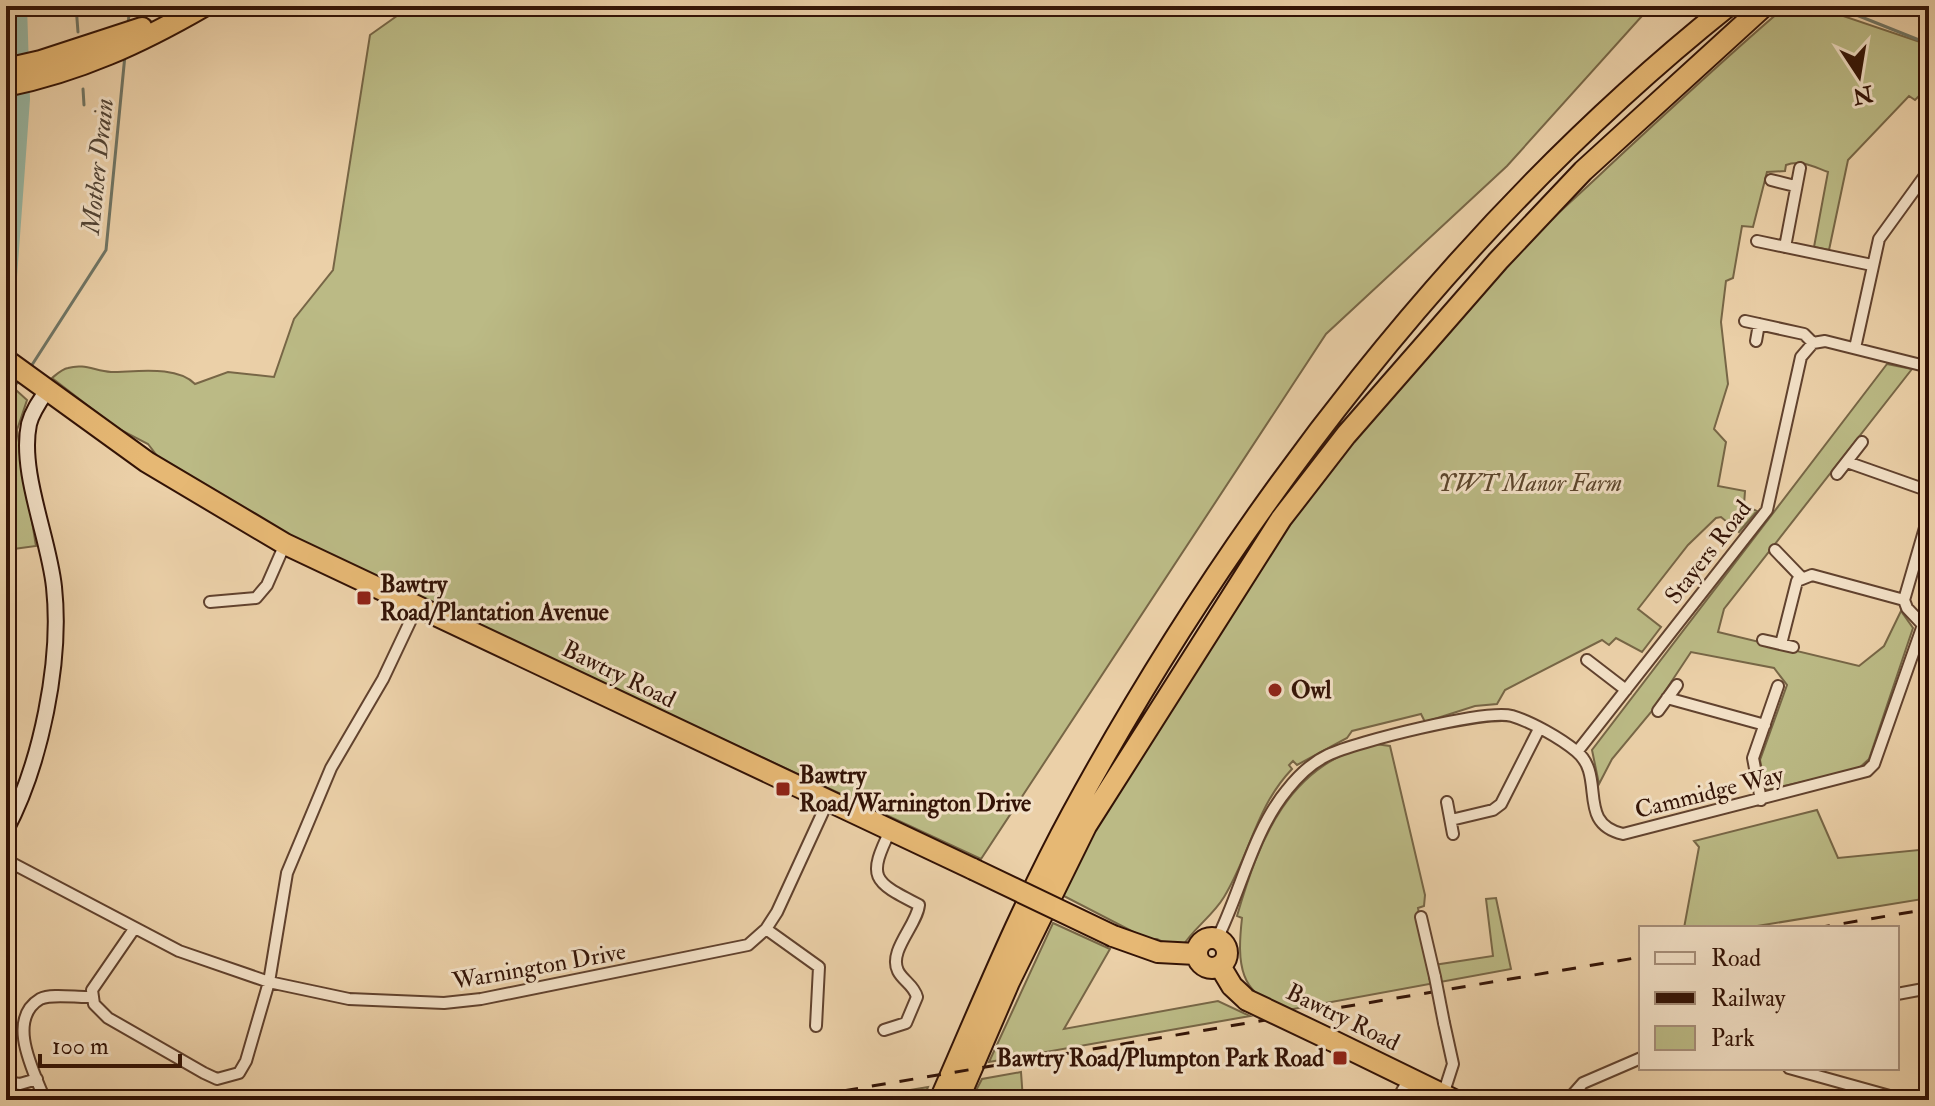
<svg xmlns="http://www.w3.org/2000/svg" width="1935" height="1106" font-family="'IM FELL Double Pica',serif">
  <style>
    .green { fill: #bbba85; stroke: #776646; stroke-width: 2 }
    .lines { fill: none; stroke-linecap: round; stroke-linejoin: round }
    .stream { stroke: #707564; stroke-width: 3 }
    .river { stroke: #99b7a3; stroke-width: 16 }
    .street-casing { stroke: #61422e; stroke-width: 14 }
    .secondary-casing { stroke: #331306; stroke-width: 18 }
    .highway-casing { stroke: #331306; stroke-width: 24 }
    .street { stroke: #f2e0c6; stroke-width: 10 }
    .secondary { stroke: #f2e0c6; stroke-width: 14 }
    .highway { stroke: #e6b874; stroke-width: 20 }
    .rail { stroke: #331306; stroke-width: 3; stroke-dasharray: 14 14; stroke-linecap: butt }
    .street-bridge-casing { stroke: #61422e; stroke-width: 14; stroke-linecap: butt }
    .highway-bridge-casing { stroke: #331306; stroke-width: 24; stroke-linecap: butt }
    .street-bridge { stroke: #f2e0c6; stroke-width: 10 }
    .highway-bridge { stroke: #e6b874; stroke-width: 20 }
    .poi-dot { fill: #8f2418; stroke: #f2e0c6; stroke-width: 3 }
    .labels { text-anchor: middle; stroke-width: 6; stroke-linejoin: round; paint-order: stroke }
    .park-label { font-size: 24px; font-style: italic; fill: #5c452c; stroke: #f2e0c6 }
    .street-label { font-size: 24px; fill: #331306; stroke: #f2e0c6 }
    .poi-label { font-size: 24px; font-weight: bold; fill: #331306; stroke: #f2e0c6; text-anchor: start }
    .water-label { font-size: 26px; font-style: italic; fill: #524435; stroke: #f2e0c6 }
  </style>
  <rect width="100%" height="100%" fill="#ebd0a8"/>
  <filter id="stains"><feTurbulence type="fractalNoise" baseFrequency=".0025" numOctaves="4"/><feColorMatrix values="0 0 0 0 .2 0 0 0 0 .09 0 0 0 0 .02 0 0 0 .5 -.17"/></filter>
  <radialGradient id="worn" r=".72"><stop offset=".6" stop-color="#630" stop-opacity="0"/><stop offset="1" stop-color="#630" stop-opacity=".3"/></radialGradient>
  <path class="green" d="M 411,6 L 1651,6 L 1507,166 L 1326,334 L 981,859 L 309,547 L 212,494 L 158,457 L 148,444 L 117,428 L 52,378 C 57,374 62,369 68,368 C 84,363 95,371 111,372 C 136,372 176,365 195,384 L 228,372 L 274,377 L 294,319 L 333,270 L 370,35 Z
    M 1786,6 L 1837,6 L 1843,16 L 1929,45 L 1929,86 L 1915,100 L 1909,96 L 1848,160 L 1829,250 L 1814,247 L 1828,172 C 1814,167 1800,159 1786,165 L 1785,171 L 1767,172 L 1753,227 L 1742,226 L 1733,278 L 1726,281 L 1721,322 L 1728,384 L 1714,429 L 1726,442 L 1718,486 L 1745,491 L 1744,505 L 1757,511 L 1739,532 L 1721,517 L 1716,518 L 1688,545 L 1638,609 L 1661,627 L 1642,652 L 1616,638 L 1609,645 L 1602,640 L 1505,690 L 1497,704 L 1475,706 L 1425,722 L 1421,714 L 1352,731 L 1347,738 L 1297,765 L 1293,761 L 1289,765 L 1292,769 C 1255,808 1251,853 1224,897 C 1212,917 1192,929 1180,950 L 1157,939 L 1147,939 L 1060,894 C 1182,660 1336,443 1519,251 C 1547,222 1578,196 1607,168 C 1666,113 1725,58 1786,6 Z
    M 1887,364 L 1912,369 L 1724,609 L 1718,632 L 1859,666 L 1884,646 L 1901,611 L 1913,628 L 1869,759 L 1857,770 L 1766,790 L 1760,760 L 1787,685 L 1774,668 L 1691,652 L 1652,711 L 1612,759 L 1599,784 L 1592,750 Z
    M 6,381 L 27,400 L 17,430 L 36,546 L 6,550 Z
    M 1375,744 L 1390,746 L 1425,895 L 1424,906 L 1418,908 L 1427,966 L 1493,956 L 1486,899 L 1496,898 L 1511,969 L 1288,1010 C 1238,996 1237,963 1242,918 L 1237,916 C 1259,840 1289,762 1375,744 Z
    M 1817,810 L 1838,858 L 1929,849 L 1929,898 L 1745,928 L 1684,928 L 1699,847 L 1694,841 Z
    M 1053,923 L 1110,949 L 1064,1029 L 1218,1001 L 1250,1016 L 989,1062 Z
    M 1021,1072 L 1023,1100 L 971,1100 L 982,1079 Z
    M 928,1087 L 923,1100 L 850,1100 Z"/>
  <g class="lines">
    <path class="stream" d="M 76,6 L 78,32
      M 1834,6 L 1929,44
      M 128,24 L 130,6
      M 83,89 L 84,105
      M 30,368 L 106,250 L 125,55
      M 6,394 L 20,380"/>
    <path class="river" d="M 6,318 L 22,99 L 19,6"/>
    <defs>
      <path id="street" d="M 1771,180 L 1795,186
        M 1757,241 L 1872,265
        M 1785,247 L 1800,168
        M 1745,321 L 1804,334 L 1813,343
        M 1756,341 L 1759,324
        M 1855,348 L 1879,239 L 1929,170
        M 1847,462 L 1929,491
        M 1837,474 L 1862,442
        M 1775,550 L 1801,577
        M 210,602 L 256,598 L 267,585 L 285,544
        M 1923,625 L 1907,608 L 1904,600 L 1929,514
        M 1763,640 L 1793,647
        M 1781,644 L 1797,581 L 1812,575 L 1904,600
        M 1587,660 L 1626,690
        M 1667,698 L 1765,725
        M 1658,711 L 1677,685
        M 1577,752 L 1767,510 L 1801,357 L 1813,343 L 1825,341 L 1929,367
        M 1761,800 L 1753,758 L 1778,686
        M 1447,802 L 1453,834
        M 1451,820 L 1493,810 L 1501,804 L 1539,729
        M 6,860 L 179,951 L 269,982 L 349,999 L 444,1003 L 481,999 L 748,945 L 766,929 L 777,912 L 828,801
        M 1421,917 L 1435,977
        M 134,929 L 92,990 L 94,1004 L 108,1018 L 204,1073 L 217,1079 L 239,1073 L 246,1061 L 269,982 L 287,873 L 331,768 L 383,679 L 417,607
        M 766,929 L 819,967 L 816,1026
        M 1217,939 C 1241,891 1253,831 1287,790 C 1298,776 1311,763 1328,755 C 1355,742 1486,709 1512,716 C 1532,722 1560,738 1576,751 C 1607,776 1575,823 1623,834 L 1867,771 L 1874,764 L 1923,625
        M 1897,994 L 1929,988
        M 884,1030 L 906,1023 L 917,997 C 914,985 903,981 898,971 C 888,951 917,925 919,905 C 872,881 867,878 891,829
        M 1789,1068 L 1904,1100
        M 6,1082 L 20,1084 L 37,1079
        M 1443,1095 L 1453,1064 L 1444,1023
        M 45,1100 C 35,1074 5,1020 40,999 C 52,993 78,998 91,997
        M 1397,1100 L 1410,1077
        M 1568,1100 L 1583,1083 L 1641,1058"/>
      <path id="secondary" d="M 6,830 C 41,764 62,661 54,587 C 49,538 19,472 29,424 C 32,412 39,402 46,392"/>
      <path id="highway" d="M 6,69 L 41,61 L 142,28
        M 6,86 C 79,71 140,43 204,6
        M 6,360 L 147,462 L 285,544 L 973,869
        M 1113,936 L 1158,952 L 1196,954
        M1197 953a15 15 0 1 1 30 0a15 15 0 1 1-30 0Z
        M 1220,966 L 1232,986 L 1247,1000
        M 1331,1040 L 1454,1100
        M 940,1100 C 982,1004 1022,906 1072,814 C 1236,513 1459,221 1728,6
        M 958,1100 L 1009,982 L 1086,826 L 1281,519 L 1346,435 L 1498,261 L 1583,171 L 1764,6"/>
    </defs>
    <use href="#street" class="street-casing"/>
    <use href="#secondary" class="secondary-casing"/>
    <use href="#highway" class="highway-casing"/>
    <use href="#street" class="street"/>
    <use href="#secondary" class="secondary"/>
    <use href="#highway" class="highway"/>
    <path class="rail" d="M 1816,928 L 1929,909
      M 789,1100 L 1641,957"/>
    <defs>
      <path id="street-bridge" d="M 1435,977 L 1444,1023"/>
      <path id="highway-bridge" d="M 973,869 L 1113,936
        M 1247,1000 L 1331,1040"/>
    </defs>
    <use href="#street-bridge" class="street-bridge-casing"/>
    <use href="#highway-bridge" class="highway-bridge-casing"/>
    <use href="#street-bridge" class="street-bridge"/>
    <use href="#highway-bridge" class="highway-bridge"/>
  </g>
  <g class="poi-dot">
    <rect x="356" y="590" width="16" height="16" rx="4"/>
    <circle cx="1275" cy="690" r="8"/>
    <rect x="775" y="781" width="16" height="16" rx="4"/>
    <rect x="1332" y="1050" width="16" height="16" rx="4"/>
  </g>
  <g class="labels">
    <g class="park-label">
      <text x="1530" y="491">YWT Manor Farm</text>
    </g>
    <g class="street-label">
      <text transform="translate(1708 552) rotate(-52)" y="8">Stayers Road</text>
      <text transform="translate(619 674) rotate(26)" y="8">Bawtry Road</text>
      <text transform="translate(1709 792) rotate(-14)" y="8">Cammidge Way</text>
      <text transform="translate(539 966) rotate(-10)" y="8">Warnington Drive</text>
      <text transform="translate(1343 1017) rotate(26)" y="8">Bawtry Road</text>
    </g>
    <g class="poi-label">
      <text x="380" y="592">Bawtry<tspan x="380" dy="28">Road/Plantation Avenue</tspan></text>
      <text x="1291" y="698">Owl</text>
      <text x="799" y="783">Bawtry<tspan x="799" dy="28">Road/Warnington Drive</tspan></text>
      <text x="1324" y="1066" text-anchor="end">Bawtry Road/Plumpton Park Road</text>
    </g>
    <g class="water-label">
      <text transform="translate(97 166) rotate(-84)" y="9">Mother Drain</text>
    </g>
  </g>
  <rect width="1935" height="1106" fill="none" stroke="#ebd0a8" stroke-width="32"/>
  <rect x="8" y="8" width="1919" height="1090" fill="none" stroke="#331306" stroke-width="4"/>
  <rect x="16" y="16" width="1903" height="1074" fill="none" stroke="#331306" stroke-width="2"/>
  <rect x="1639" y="926" width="260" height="144" fill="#f2e0c6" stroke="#a68e79" stroke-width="2"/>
  <rect x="1655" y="952" width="40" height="12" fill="#f2e0c6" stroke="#a68e79" stroke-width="2"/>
  <text x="1711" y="966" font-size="24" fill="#331306">Road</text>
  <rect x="1655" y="992" width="40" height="12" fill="#331306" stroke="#a68e79" stroke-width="2"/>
  <text x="1711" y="1006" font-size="24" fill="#331306">Railway</text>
  <rect x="1655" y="1026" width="40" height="24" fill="#bbba85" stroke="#a68e79" stroke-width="2"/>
  <text x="1711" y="1046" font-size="24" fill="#331306">Park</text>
  <g transform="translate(1859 76) rotate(168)" stroke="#f2e0c6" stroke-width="6" paint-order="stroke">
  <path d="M0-6L14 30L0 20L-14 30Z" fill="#331306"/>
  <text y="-12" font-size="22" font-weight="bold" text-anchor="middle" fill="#331306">N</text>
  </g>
  <path d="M40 1054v12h140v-12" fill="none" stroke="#331306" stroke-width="4"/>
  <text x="52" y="1054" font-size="24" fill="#331306" stroke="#f2e0c6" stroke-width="6" paint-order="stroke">100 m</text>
  <rect width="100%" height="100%" filter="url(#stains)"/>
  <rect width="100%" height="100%" fill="url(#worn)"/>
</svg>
